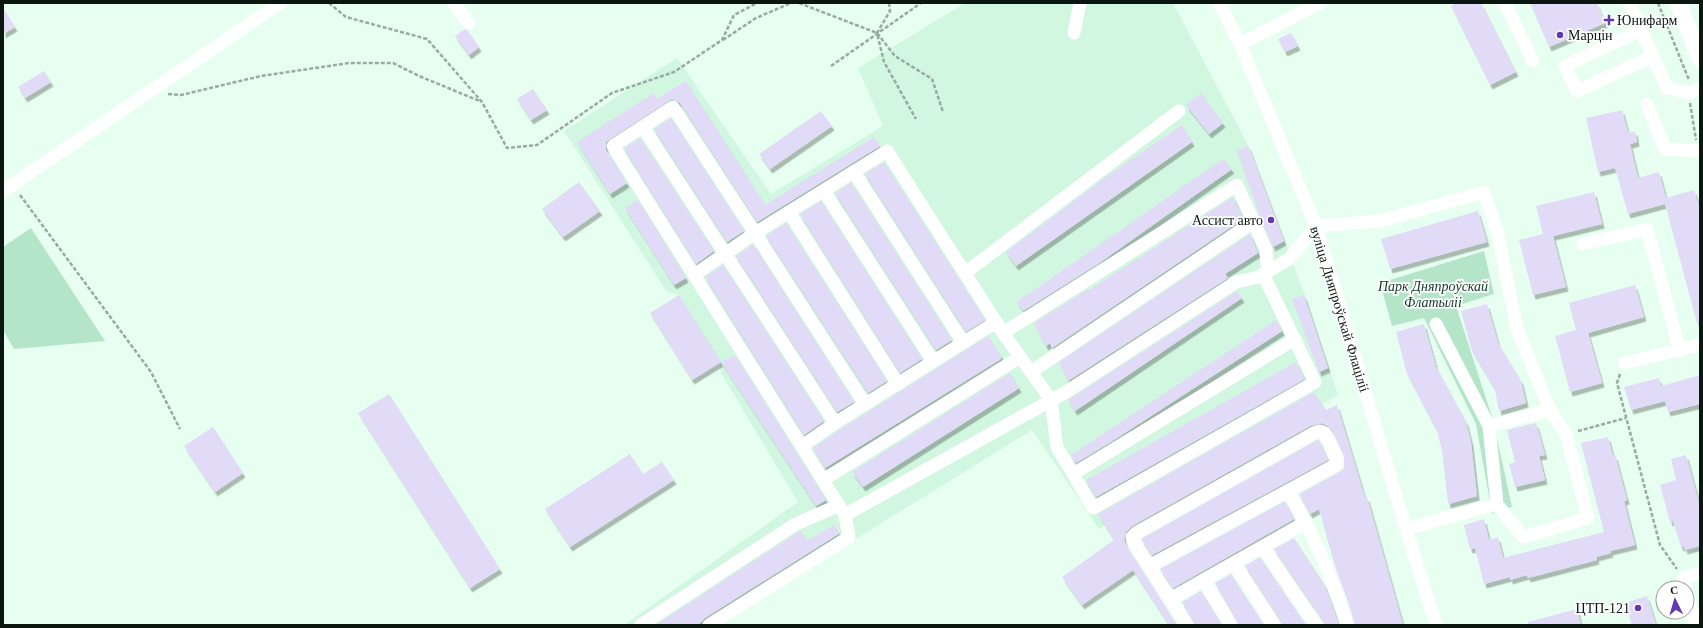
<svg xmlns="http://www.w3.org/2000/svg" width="1703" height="628" font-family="Georgia,serif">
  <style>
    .built { fill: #d2f7e1 }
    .green { fill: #b5e5c9 }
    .building { fill: #e1dbf7; filter: url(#shadow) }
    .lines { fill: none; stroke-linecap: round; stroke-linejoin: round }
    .path { stroke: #98ab9f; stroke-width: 2.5; stroke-dasharray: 4 2; stroke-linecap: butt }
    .minor { stroke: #fff; stroke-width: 13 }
    .major { stroke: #fff; stroke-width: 17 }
    .poi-dot { fill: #6438af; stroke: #fff; stroke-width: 1.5 }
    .labels { text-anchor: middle; stroke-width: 3.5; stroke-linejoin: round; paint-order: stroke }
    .poi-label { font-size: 14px; fill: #0c1610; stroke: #fff; text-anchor: start }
    .park-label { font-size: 14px; font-style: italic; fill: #0f3824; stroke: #fff }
    .street-label { font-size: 14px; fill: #0c1610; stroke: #fff }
  </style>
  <defs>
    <filter id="shadow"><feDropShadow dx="2.5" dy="4.5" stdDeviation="0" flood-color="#0004"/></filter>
  </defs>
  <rect width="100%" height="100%" fill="#e7fff0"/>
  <path class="built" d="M 965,3 L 1173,3 L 1248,145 L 1305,295 L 1338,395 L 1099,529 L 1032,430 L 717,625 L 624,625 L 798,502 L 721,373 L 720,362 L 679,295 L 666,291 L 564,131 L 677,58 L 771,194 L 883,126 L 858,68 Z"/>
  <path class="green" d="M 31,228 L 105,341 L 14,349 L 3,330 L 3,247 Z
    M 1484,251 L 1494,294 L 1456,306 L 1493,420 L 1512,507 L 1492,513 L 1476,424 L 1424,318 L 1392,326 L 1380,283 Z"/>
  <path class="building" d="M 1457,3 L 1481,3 L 1516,72 L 1490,85 L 1451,6 Z
    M 1530,3 L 1597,3 L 1605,23 L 1549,47 Z
    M 3,8 L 15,27 L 3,34 Z
    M 465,29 L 468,31 L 479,47 L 469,55 L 455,36 Z
    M 1291,33 L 1298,46 L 1285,52 L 1278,39 Z
    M 44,71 L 51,82 L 25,98 L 18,87 Z
    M 686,81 L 765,205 L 874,137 L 880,146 L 757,222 L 680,103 L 672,99 L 606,142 L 606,150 L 627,183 L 610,194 L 577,142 L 654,93 L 657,99 Z
    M 533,89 L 547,110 L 531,120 L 517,99 Z
    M 1201,93 L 1223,123 L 1209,134 L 1186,105 Z
    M 1622,110 L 1628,133 L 1635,131 L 1637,142 L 1630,144 L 1638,178 L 1659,172 L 1666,198 L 1694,190 L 1700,210 L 1700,323 L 1697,323 L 1665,204 L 1628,214 L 1615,168 L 1598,172 L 1586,118 Z
    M 821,111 L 832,126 L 770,169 L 759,154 Z
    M 671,118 L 744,231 L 727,242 L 654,129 Z
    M 1182,125 L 1192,142 L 1016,266 L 1006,252 L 1107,176 Z
    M 640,138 L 714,251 L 696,264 L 624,148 Z
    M 1248,145 L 1284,241 L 1273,247 L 1263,224 L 1237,151 Z
    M 1223,159 L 1232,169 L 1098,264 L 1023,311 L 1017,302 Z
    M 884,162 L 985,320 L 966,332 L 865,174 Z
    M 579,182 L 600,211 L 563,237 L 542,209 Z
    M 851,183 L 952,340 L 936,350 L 835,193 Z
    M 1594,192 L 1602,224 L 1553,236 L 1566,287 L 1533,295 L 1519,240 L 1543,234 L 1536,206 Z
    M 1233,197 L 1243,219 L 1052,348 L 1050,343 L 1046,346 L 1034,323 L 1088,289 L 1089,290 Z
    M 638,200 L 686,278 L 674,285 L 625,208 Z
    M 821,201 L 922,359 L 900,373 L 800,214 Z
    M 1478,211 L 1487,242 L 1390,269 L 1381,239 Z
    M 786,223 L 887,381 L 868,393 L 766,236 Z
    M 1250,234 L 1258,253 L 1225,274 L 1228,278 L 1068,381 L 1059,362 Z
    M 753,244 L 854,402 L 837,412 L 736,256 Z
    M 723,265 L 824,421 L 804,435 L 705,277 Z
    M 1635,285 L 1644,317 L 1588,333 L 1602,383 L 1570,392 L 1555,336 L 1576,330 L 1569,303 Z
    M 1237,291 L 1242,298 L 1075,411 L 1068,400 Z
    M 679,295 L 721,362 L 692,380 L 650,313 Z
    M 1304,295 L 1328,368 L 1319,372 L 1292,299 Z
    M 1487,304 L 1498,343 L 1521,381 L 1526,403 L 1499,411 L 1495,390 L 1472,351 L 1461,311 Z
    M 1276,320 L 1282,331 L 1111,442 L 1076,463 L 1073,459 L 1071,455 Z
    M 1424,324 L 1436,367 L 1466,422 L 1471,442 L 1477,496 L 1448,504 L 1442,451 L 1437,431 L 1407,374 L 1396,332 Z
    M 988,336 L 1002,357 L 1000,358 L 1001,359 L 825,468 L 813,448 L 839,430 Z
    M 735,355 L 826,500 L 816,506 L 721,362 Z
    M 1296,362 L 1305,379 L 1096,497 L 1086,480 Z
    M 1010,373 L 1019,388 L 863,487 L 852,472 Z
    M 1700,375 L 1700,404 L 1668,412 L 1665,401 L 1631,410 L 1624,387 L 1659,378 L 1661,386 Z
    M 1314,392 L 1326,410 L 1337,405 L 1365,498 L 1367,497 L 1403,625 L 1355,625 L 1349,605 L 1335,566 L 1319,509 L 1310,514 L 1299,494 L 1341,471 L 1344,468 L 1344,456 L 1332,430 L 1328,426 L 1321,423 L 1310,426 L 1132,526 L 1126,532 L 1124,539 L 1126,545 L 1177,625 L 1169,625 L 1133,570 L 1082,605 L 1062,577 L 1114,540 L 1098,514 Z
    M 389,394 L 500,569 L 470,588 L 358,413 Z
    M 1536,423 L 1545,455 L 1539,456 L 1545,480 L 1515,487 L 1509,464 L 1515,462 L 1507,430 Z
    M 213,427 L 243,473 L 215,492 L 184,446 Z
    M 1608,437 L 1613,456 L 1615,455 L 1627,500 L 1624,501 L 1635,545 L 1610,551 L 1611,553 L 1596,557 L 1597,560 L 1528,578 L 1527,575 L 1510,580 L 1510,577 L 1484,584 L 1475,548 L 1470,549 L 1464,525 L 1484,519 L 1489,540 L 1498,537 L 1503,558 L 1604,532 L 1581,443 Z
    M 1317,440 L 1319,440 L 1328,460 L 1152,555 L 1141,539 Z
    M 630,454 L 643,474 L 662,462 L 674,480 L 570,547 L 545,509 Z
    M 1686,455 L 1700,507 L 1700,546 L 1685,550 L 1684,546 L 1681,547 L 1673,521 L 1670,522 L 1660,485 L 1676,480 L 1671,459 Z
    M 1285,501 L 1294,519 L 1173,588 L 1160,569 Z
    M 834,525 L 840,533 L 705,618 L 698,625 L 656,625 L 798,532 L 801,531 L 807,541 Z
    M 1294,538 L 1324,584 L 1339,625 L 1324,625 L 1323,620 L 1274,549 Z
    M 1260,557 L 1306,625 L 1282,625 L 1281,621 L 1245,566 Z
    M 1231,574 L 1264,625 L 1239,625 L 1215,583 Z
    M 1201,591 L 1222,625 L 1195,625 L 1182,602 Z
    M 1647,596 L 1656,625 L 1632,625 L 1625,603 Z
    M 1577,609 L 1581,625 L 1528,625 L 1528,622 Z"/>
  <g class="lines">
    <path class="path" d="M 329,3 L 346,17 L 427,39 L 482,102 L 507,148 L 537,145 L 612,93 L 674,72 L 722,40 L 734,15 L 757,3
      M 799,3 L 877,33 L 895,56 L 932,79 L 943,112
      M 889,3 L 890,11 L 877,33 L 884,62 L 916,119
      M 1658,3 L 1689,80
      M 723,40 L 756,18 L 791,3
      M 831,66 L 921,3
      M 168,94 L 181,95 L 261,76 L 349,63 L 393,63 L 419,76 L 482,102
      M 1690,103 L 1696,140
      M 20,195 L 151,372 L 180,429
      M 1620,374 L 1617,383 L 1660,545 L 1677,569
      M 1578,431 L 1626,418"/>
    <path class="minor" d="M 454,3 L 469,23
      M 1219,3 L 1240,44 L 1316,226 L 1406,529 L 1436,625
      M 1505,3 L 1533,61
      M 1629,3 L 1667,88 L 1689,93 L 1700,88
      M 1641,30 L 1565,66 L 1577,91 L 1653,56
      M 1074,33 L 1080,3
      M 1240,44 L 1320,3
      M 1647,104 L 1665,149 L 1700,151
      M 643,127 L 835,423 L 802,446
      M 854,172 L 963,342
      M 3,191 L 280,3
      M 824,191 L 933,361
      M 789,212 L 898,384
      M 1583,244 L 1647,229 L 1680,351
      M 1268,272 L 1266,250 L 1237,185 L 1003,333 L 887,151 L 755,233 L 673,107 L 613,146 L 845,515 L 1066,392 L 1236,282 L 1259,277 L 1289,259 L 1316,226 L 1380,221 L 1484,192 L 1498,235 L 1517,329 L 1550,410 L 1566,434 L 1588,518 L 1523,537 L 1497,504
      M 965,273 L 1179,111
      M 694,275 L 755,233 L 865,404
      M 1003,333 L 1051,400 L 1057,447 L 1093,508 L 1315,382 L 1263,274
      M 1624,363 L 1700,345
      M 1031,372 L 1253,222
      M 835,423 L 996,322
      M 1489,426 L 1550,410
      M 1073,474 L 1295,339
      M 823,480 L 1020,357
      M 1288,491 C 1312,533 1334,578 1347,625
      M 1406,529 L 1497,504 L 1489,426 L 1436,324
      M 1263,547 L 1316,625
      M 1234,563 L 1274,625
      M 1149,566 L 1337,464 L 1337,459 L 1325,433 L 1319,431 L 1314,433 L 1136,533 L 1132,537 L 1133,541 L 1187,625
      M 1204,580 L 1231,625
      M 1686,588 L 1683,578 L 1700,573
      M 1687,593 L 1696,625
      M 1170,599 L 1306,522
      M 641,625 L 794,525 L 839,505
      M 709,625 L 849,537 L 845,515"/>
    <path class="major" d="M 1678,3 L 1700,59"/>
  </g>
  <g class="poi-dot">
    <path d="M1607 14h4v4h4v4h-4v4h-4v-4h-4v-4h4z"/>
    <circle cx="1560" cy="35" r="4"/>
    <circle cx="1271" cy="220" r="4"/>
    <circle cx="1638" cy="608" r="4"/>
  </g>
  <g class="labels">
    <g class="poi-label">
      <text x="1617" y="25">Юнифарм</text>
      <text x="1568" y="40">Марцін</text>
      <text x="1263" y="225" text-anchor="end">Ассист авто</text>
      <text x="1630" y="613" text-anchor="end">ЦТП-121</text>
    </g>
    <g class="park-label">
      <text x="1433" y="291">Парк Дняпроўскай<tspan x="1433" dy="16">Флатыліі</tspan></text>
    </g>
    <g class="street-label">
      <text transform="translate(1340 309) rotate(73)" y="5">вуліца Дняпроўскай Флаціліі</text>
    </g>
  </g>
  <rect width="1703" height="628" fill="none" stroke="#0c1610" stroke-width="8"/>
  <g transform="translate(1675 600) rotate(355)"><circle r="19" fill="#ffffff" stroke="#9ea29f"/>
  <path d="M0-3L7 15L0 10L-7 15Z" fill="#6438af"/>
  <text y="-6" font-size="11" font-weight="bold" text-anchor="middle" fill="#0c1610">С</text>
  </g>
</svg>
